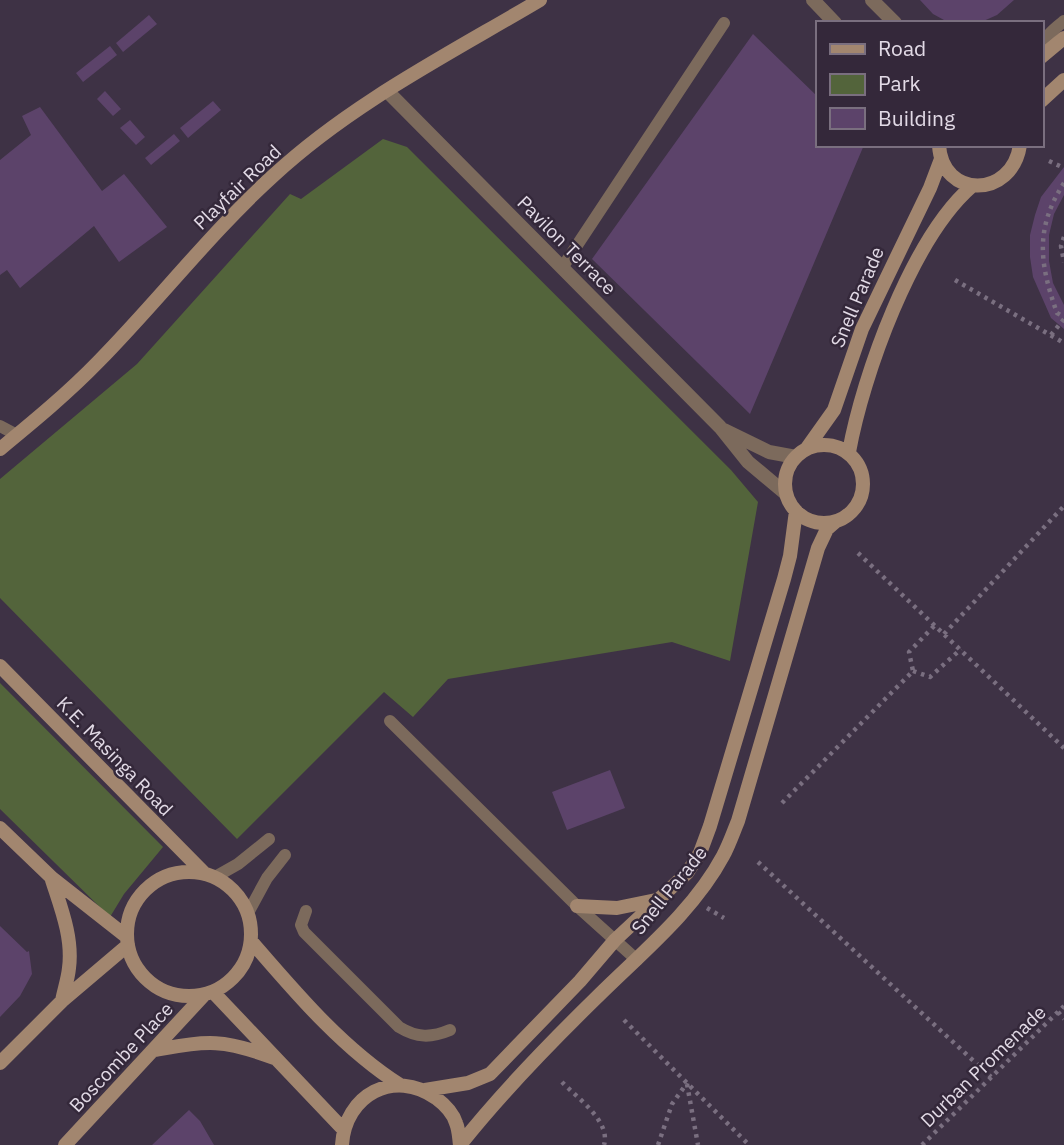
<svg xmlns="http://www.w3.org/2000/svg" width="1064" height="1145" font-family="'IBM Plex Sans',sans-serif">
  <style>
    .green { fill: #53643b }
    .building { fill: #5c436a }
    .lines { fill: none; stroke-linecap: round; stroke-linejoin: round }
    .path { stroke: #7a6f80; stroke-width: 4.5; stroke-dasharray: 3.5 5; stroke-linecap: butt }
    .lane { stroke: #7c6a5c; stroke-width: 12 }
    .street { stroke: #7c6a5c; stroke-width: 14 }
    .secondary { stroke: #a2866f; stroke-width: 14 }
    .labels { text-anchor: middle; stroke-width: 5; stroke-linejoin: round; paint-order: stroke }
    .street-label { font-size: 19px; fill: #e2dae6; stroke: #34283a }
  </style>
  <rect width="100%" height="100%" fill="#3e3245"/>
  <path class="green" d="M 383,139 L 407,147 L 731,470 L 758,502 L 730,661 L 672,642 L 448,679 L 413,717 L 384,692 L 237,839 L 0,598 L 0,479 L 137,364 L 290,194 L 301,199 Z
    M 0,683 L 163,847 L 124,894 L 110,917 L 0,809 Z"/>
  <path class="building" d="M 920,0 L 1014,0 L 997,15 L 979,23 L 954,23 L 944,20 L 933,14 Z
    M 149,15 L 157,24 L 123,52 L 116,43 Z
    M 753,34 L 817,96 L 817,145 L 864,145 L 750,414 L 592,259 Z
    M 110,46 L 117,55 L 83,82 L 76,73 Z
    M 105,91 L 121,109 L 113,116 L 97,99 Z
    M 213,101 L 221,110 L 188,138 L 180,128 Z
    M 40,107 L 102,191 L 124,174 L 167,227 L 119,262 L 94,226 L 20,288 L 7,270 L 0,275 L 0,160 L 31,135 L 22,116 Z
    M 130,120 L 145,137 L 136,145 L 120,128 Z
    M 174,134 L 180,141 L 151,165 L 145,158 Z
    M 1064,167 L 1064,195 L 1054,214 L 1049,235 L 1049,261 L 1053,283 L 1064,305 L 1064,329 L 1051,318 L 1033,277 L 1030,257 L 1030,235 L 1035,215 L 1041,197 Z
    M 610,770 L 625,808 L 567,830 L 552,792 Z
    M 0,926 L 27,952 L 29,951 L 32,974 L 20,996 L 0,1017 Z
    M 189,1110 L 200,1121 L 214,1145 L 152,1145 Z"/>
  <g class="lines">
    <path class="path" d="M 1049,161 L 1064,168
      M 1064,183 C 1034,229 1040,265 1057,313 L 1064,317
      M 1064,237 L 1061,246 L 1064,262
      M 955,280 L 1064,343
      M 1051,335 L 1064,319
      M 858,553 L 1064,748
      M 944,634 L 1064,506
      M 913,671 L 930,677 L 961,649
      M 782,803 L 913,671 L 909,652 L 935,625
      M 758,862 L 991,1077
      M 707,908 L 724,918
      M 1058,1012 L 1064,1019
      M 624,1020 L 749,1145
      M 562,1082 C 577,1098 611,1121 604,1145
      M 687,1084 L 698,1145
      M 658,1145 L 672,1104 L 687,1083
      M 922,1145 L 1064,1006"/>
    <path class="lane" d="M 1043,55 C 1043,37 1050,32 1064,21
      M 562,268 L 724,23
      M 0,426 L 17,435
      M 390,721 L 577,906 L 637,960
      M 215,877 L 238,864 L 269,839
      M 306,911 L 301,925 L 304,932 L 399,1027 C 417,1038 431,1038 450,1030
      M 248,913 L 267,878 L 285,855"/>
    <path class="street" d="M 813,0 L 835,23
      M 872,0 L 895,23
      M 387,91 L 720,427 L 748,462 L 785,493
      M 724,430 L 769,452 L 796,457"/>
    <path class="secondary" d="M 1041,57 L 1064,38
      M 1041,101 L 1064,80
      M 939,145 C 942,199 1012,199 1020,145
      M785 484a39 39 0 1 1 78 0a39 39 0 1 1-78 0Z
      M 807,448 L 834,410 L 862,329 L 930,188 L 941,159
      M 0,449 C 34,421 68,393 99,361 C 159,300 211,232 274,175 C 352,103 449,54 540,0
      M 849,452 C 863,375 912,238 972,186
      M 0,666 L 204,873
      M 0,828 L 52,878 L 127,937
      M127 934a62 62 0 1 1 124 0a62 62 0 1 1-124 0Z
      M 52,880 C 61,908 73,938 69,968 C 68,979 64,990 62,1001
      M 577,906 L 617,908 L 656,900
      M 251,941 C 296,993 342,1048 400,1085
      M 213,992 L 343,1129
      M 154,1050 C 208,1041 221,1038 274,1058
      M 0,1063 L 62,1001 L 128,945
      M 425,1090 L 468,1083 L 490,1074 L 580,981 L 615,940 L 687,873 L 700,853 L 710,826 L 784,579 L 790,556 L 796,511
      M 65,1145 L 204,995
      M 342,1145 C 345,1095 394,1068 436,1098 C 444,1104 453,1113 456,1123 C 459,1130 459,1138 460,1145
      M 460,1145 C 501,1093 548,1045 595,999 C 639,955 693,912 723,856 C 729,845 733,833 738,821 L 818,548 L 827,529 L 835,522"/>
  </g>
  <g class="labels">
    <g class="street-label">
      <text transform="translate(237 187) rotate(-44)" y="7">Playfair Road</text>
      <text transform="translate(567 245) rotate(45)" y="7">Pavilon Terrace</text>
      <text transform="translate(857 297) rotate(-67)" y="7">Snell Parade</text>
      <text transform="translate(115 756) rotate(46)" y="7">K.E. Masinga Road</text>
      <text transform="translate(669 890) rotate(-51)" y="7">Snell Parade</text>
      <text transform="translate(121 1057) rotate(-47)" y="7">Boscombe Place</text>
      <text transform="translate(983 1066) rotate(-44)" y="7">Durban Promenade</text>
    </g>
  </g>
  <rect x="816" y="21" width="228" height="126" fill="#34283a" stroke="#7a6f7f" stroke-width="2"/>
  <rect x="830" y="44" width="35" height="10" fill="#a2866f" stroke="#7a6f7f" stroke-width="2"/>
  <text x="878" y="56" font-size="21" fill="#e2dae6">Road</text>
  <rect x="830" y="74" width="35" height="21" fill="#53643b" stroke="#7a6f7f" stroke-width="2"/>
  <text x="878" y="91" font-size="21" fill="#e2dae6">Park</text>
  <rect x="830" y="108" width="35" height="21" fill="#5c436a" stroke="#7a6f7f" stroke-width="2"/>
  <text x="878" y="126" font-size="21" fill="#e2dae6">Building</text>
</svg>
